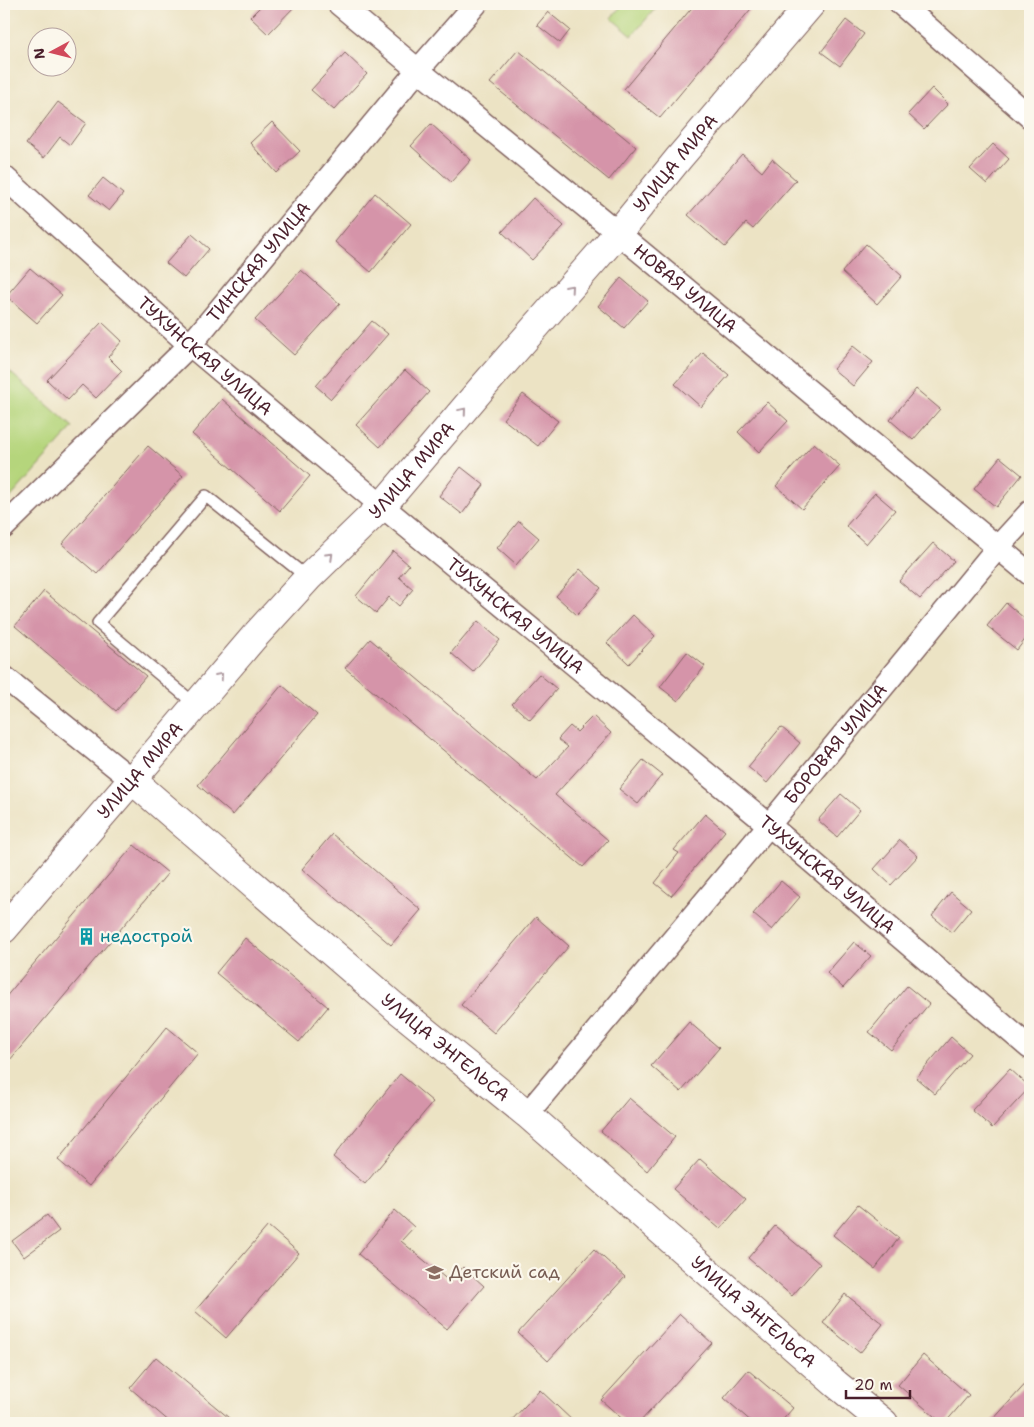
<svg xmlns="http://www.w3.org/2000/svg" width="1034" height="1427" font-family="'Shantell Sans',sans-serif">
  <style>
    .green { fill: #b5d57c; stroke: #807a54 }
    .building { fill: #d594a9 }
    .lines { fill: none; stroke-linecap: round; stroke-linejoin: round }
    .service-casing { stroke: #836461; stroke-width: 14 }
    .minor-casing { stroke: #836461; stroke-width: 25 }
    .tertiary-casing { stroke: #836461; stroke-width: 30 }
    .secondary-casing { stroke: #836461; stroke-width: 30 }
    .service { stroke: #fff; stroke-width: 11 }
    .minor { stroke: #fff; stroke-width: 22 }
    .tertiary { stroke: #fff; stroke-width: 28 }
    .secondary { stroke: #fff; stroke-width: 28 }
    .oneway { stroke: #ae9aa0 }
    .labels { text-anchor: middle; stroke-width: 4.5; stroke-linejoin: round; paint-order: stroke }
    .street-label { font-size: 18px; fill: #4a1f2b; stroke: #fbf7ec }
    .culture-label { font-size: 18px; fill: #0d838f; stroke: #fbf7ec; text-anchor: start }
    .education-label { font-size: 18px; fill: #785e54; stroke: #fbf7ec; text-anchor: start }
  </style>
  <rect width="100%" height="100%" fill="#fbf7ec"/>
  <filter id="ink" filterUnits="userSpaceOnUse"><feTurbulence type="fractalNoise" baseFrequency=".02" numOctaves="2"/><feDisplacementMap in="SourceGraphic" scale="10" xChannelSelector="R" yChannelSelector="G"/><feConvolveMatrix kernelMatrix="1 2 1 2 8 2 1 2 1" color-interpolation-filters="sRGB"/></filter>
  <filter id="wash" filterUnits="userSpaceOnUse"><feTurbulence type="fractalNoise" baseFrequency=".0096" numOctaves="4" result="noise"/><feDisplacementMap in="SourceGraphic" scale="20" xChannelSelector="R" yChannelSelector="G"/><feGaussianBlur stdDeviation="1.12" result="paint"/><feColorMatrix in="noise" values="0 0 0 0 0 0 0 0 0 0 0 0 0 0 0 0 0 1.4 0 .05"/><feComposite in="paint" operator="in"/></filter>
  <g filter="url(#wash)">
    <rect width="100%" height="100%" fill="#ece3c4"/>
    <path class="green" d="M 623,4 L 659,4 L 632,36 L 611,18 Z
      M 4,367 L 73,427 L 4,505 Z"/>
    <g id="blocks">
      <path class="building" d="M 263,4 L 297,4 L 268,34 L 250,17 Z
        M 695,4 L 755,4 L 660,118 L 624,89 Z
        M 548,12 L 570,30 L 560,43 L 537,25 Z
        M 846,20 L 864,34 L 840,66 L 821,52 Z
        M 518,50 L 636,147 L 609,180 L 490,83 Z
        M 345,53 L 367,74 L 334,110 L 311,90 Z
        M 932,88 L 948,104 L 924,129 L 908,114 Z
        M 58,102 L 86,123 L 70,145 L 60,137 L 44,158 L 26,144 Z
        M 272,122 L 300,151 L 277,173 L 250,143 Z
        M 431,124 L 471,160 L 451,182 L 411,146 Z
        M 993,144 L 1009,159 L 987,184 L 970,169 Z
        M 742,154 L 762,172 L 772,159 L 796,180 L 753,229 L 746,223 L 725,247 L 688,215 Z
        M 103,178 L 123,194 L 109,211 L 89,195 Z
        M 375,193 L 411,224 L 371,272 L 335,242 Z
        M 533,198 L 564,226 L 532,260 L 502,232 Z
        M 192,234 L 209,249 L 184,278 L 166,263 Z
        M 866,244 L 902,276 L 877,304 L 842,272 Z
        M 30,268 L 62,295 L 37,323 L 6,296 Z
        M 301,270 L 340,304 L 294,355 L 255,320 Z
        M 621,278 L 648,301 L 624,328 L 598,306 Z
        M 372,321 L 388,334 L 331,399 L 316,386 Z
        M 102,322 L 122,341 L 108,357 L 122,371 L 96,398 L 82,385 L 68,400 L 47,380 Z
        M 853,346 L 873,362 L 853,386 L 833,369 Z
        M 703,353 L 729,375 L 701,407 L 675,384 Z
        M 405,370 L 429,392 L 380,447 L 356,425 Z
        M 916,389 L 940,409 L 913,440 L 890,420 Z
        M 523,394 L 558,421 L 538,446 L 503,419 Z
        M 222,399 L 310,476 L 280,511 L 192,434 Z
        M 767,402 L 788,421 L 759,452 L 738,432 Z
        M 814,443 L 840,466 L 802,509 L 776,486 Z
        M 148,446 L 183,476 L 97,574 L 62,544 Z
        M 1000,457 L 1022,475 L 996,507 L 974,489 Z
        M 461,467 L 484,485 L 462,514 L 439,496 Z
        M 875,493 L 895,510 L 866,544 L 846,526 Z
        M 519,521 L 539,538 L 516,565 L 497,548 Z
        M 933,543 L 954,561 L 920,599 L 899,581 Z
        M 393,551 L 409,565 L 399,577 L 413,589 L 399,606 L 389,597 L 376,613 L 356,596 Z
        M 580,569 L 601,588 L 577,615 L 556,596 Z
        M 44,591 L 146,676 L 116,711 L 15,626 Z
        M 1006,603 L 1030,623 L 1030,633 L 1017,650 L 987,626 Z
        M 633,615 L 655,636 L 629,664 L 607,643 Z
        M 478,621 L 500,640 L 473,672 L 451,653 Z
        M 370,639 L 537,780 L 568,747 L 558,739 L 570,726 L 577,732 L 593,716 L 611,733 L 555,795 L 608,840 L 583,867 L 345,668 Z
        M 687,652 L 705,666 L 678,701 L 660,687 Z
        M 539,674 L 557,689 L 530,720 L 512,704 Z
        M 282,685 L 317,715 L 233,815 L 198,785 Z
        M 781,727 L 800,743 L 767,783 L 748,767 Z
        M 643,760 L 662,775 L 638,804 L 619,789 Z
        M 841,794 L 860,810 L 837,837 L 818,820 Z
        M 705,814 L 725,831 L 671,896 L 655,883 L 679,853 L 674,850 Z
        M 332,834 L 421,910 L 391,945 L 302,869 Z
        M 900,840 L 918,856 L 891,885 L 874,869 Z
        M 134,845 L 168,873 L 4,1067 L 4,999 Z
        M 781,881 L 800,897 L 772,930 L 753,914 Z
        M 951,892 L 971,909 L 952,932 L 932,916 Z
        M 536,917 L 569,946 L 494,1033 L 461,1005 Z
        M 245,938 L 328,1007 L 299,1042 L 216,973 Z
        M 854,942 L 871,956 L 843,988 L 827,973 Z
        M 907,986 L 929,1004 L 891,1050 L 869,1032 Z
        M 689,1022 L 719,1048 L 681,1092 L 651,1066 Z
        M 167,1027 L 198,1053 L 89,1186 L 58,1160 Z
        M 951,1037 L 970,1054 L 935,1094 L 916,1078 Z
        M 1010,1069 L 1030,1087 L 992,1128 L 972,1110 Z
        M 400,1074 L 433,1102 L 365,1184 L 333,1157 Z
        M 629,1098 L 675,1137 L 647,1171 L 601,1131 Z
        M 700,1159 L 746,1199 L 720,1229 L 673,1189 Z
        M 858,1205 L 899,1238 L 875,1269 L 833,1235 Z
        M 395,1210 L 414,1227 L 401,1241 L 450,1282 L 463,1267 L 484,1286 L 447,1329 L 358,1254 Z
        M 47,1215 L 59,1231 L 24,1257 L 12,1241 Z
        M 268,1226 L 299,1253 L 226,1338 L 195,1311 Z
        M 775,1226 L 820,1264 L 792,1296 L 748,1258 Z
        M 594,1249 L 625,1277 L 548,1361 L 518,1333 Z
        M 845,1294 L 883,1324 L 860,1353 L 823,1323 Z
        M 680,1314 L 712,1343 L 639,1423 L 627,1423 L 601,1400 Z
        M 923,1355 L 969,1395 L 945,1423 L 942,1423 L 898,1385 Z
        M 156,1357 L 235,1423 L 171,1423 L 130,1388 Z
        M 748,1370 L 793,1408 L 780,1423 L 753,1423 L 724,1398 Z
        M 1030,1379 L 1030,1423 L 990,1423 Z
        M 540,1390 L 575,1423 L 509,1423 Z"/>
    </g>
  </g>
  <g filter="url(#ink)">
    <use href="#blocks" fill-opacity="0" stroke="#836461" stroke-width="1"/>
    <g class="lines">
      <defs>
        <path id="service" d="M 196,705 L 98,623 L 206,496 L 308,578"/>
        <g id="minor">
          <path id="s1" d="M 339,4 L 418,70 L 618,233 L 1030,574"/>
          <path d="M 901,4 L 1030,117"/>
          <path id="s2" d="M 4,177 L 190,345 L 382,506 L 769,825 L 1030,1048"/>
          <path id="s3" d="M 4,527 L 190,345 L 418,70 L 476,4"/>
          <path d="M 4,677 L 132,780"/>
          <path id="s4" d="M 527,1114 L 769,825 L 998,547 L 1030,512"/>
        </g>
        <g id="tertiary">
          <path id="s5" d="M 132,780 L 395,1007 L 527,1114 L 836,1384 L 884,1423"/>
        </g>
        <g id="secondary">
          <path id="s6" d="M 4,929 L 132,780 L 254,637 L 308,578 L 382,506 L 482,388 L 618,233 L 679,158 L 811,4"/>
        </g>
      </defs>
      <use href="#service" class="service-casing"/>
      <use href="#minor" class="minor-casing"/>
      <use href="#tertiary" class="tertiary-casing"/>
      <use href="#secondary" class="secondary-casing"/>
      <use href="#service" class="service"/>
      <use href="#minor" class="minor"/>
      <use href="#tertiary" class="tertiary"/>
      <use href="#secondary" class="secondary"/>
    </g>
    <defs><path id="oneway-chevron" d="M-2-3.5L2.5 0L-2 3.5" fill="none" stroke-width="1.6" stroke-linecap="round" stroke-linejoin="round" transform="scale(1.25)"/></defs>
    <g class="oneway">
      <use href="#oneway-chevron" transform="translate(570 288) rotate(-49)"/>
      <use href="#oneway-chevron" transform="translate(463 411) rotate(-50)"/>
      <use href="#oneway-chevron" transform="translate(330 556) rotate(-44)"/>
      <use href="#oneway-chevron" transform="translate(220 676) rotate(-49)"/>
    </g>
  </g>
  <defs>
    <symbol id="building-bare" viewBox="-9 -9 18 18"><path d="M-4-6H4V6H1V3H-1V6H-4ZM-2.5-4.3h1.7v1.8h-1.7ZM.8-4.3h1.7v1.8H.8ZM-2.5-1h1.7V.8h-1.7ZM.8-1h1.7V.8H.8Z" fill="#0f9aa8" stroke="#fbf7ec" stroke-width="2.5" paint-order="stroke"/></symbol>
    <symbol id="school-bare" viewBox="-9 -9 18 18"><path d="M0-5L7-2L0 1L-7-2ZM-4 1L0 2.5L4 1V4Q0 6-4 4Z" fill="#8d6e63" stroke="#fbf7ec" stroke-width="2.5" paint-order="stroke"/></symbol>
  </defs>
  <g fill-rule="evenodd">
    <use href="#building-bare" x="74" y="924" width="25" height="25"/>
    <use href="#school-bare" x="422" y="1260" width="25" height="25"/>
  </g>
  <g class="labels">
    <g class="street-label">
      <text dy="6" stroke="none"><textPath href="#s6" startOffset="1019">УЛИЦА МИРА</textPath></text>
      <text dy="6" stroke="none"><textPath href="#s3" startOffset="368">ТИНСКАЯ УЛИЦА</textPath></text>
      <text dy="6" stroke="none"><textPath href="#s1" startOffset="448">НОВАЯ УЛИЦА</textPath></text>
      <text dy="6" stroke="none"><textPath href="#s2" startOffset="269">ТУХУНСКАЯ УЛИЦА</textPath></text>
      <text dy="6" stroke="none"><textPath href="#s6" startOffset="614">УЛИЦА МИРА</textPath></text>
      <text dy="6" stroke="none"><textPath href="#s2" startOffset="674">ТУХУНСКАЯ УЛИЦА</textPath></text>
      <text dy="6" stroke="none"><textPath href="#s4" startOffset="482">БОРОВАЯ УЛИЦА</textPath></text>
      <text dy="6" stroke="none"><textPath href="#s6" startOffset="209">УЛИЦА МИРА</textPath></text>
      <text dy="6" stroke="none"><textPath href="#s2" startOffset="1079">ТУХУНСКАЯ УЛИЦА</textPath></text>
      <text dy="6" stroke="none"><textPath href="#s5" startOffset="412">УЛИЦА ЭНГЕЛЬСА</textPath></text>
      <text dy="6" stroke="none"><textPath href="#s5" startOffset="818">УЛИЦА ЭНГЕЛЬСА</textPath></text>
    </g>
    <g class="culture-label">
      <text x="100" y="942">недострой</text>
    </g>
    <g class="education-label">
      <text x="449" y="1278">Детский сад</text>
    </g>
  </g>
  <rect width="1034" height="1427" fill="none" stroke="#fbf7ec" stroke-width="20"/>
  <g transform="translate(52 52) rotate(263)"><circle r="24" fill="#fbf7ec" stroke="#b4a19f"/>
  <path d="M0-4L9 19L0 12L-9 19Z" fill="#d1495b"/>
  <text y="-8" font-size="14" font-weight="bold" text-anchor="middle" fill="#4a1f2b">N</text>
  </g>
  <path d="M846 1390v8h64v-8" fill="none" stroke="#4a1f2b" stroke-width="2.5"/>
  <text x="854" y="1390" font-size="15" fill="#4a1f2b" stroke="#fbf7ec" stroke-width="4" paint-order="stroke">20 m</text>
</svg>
